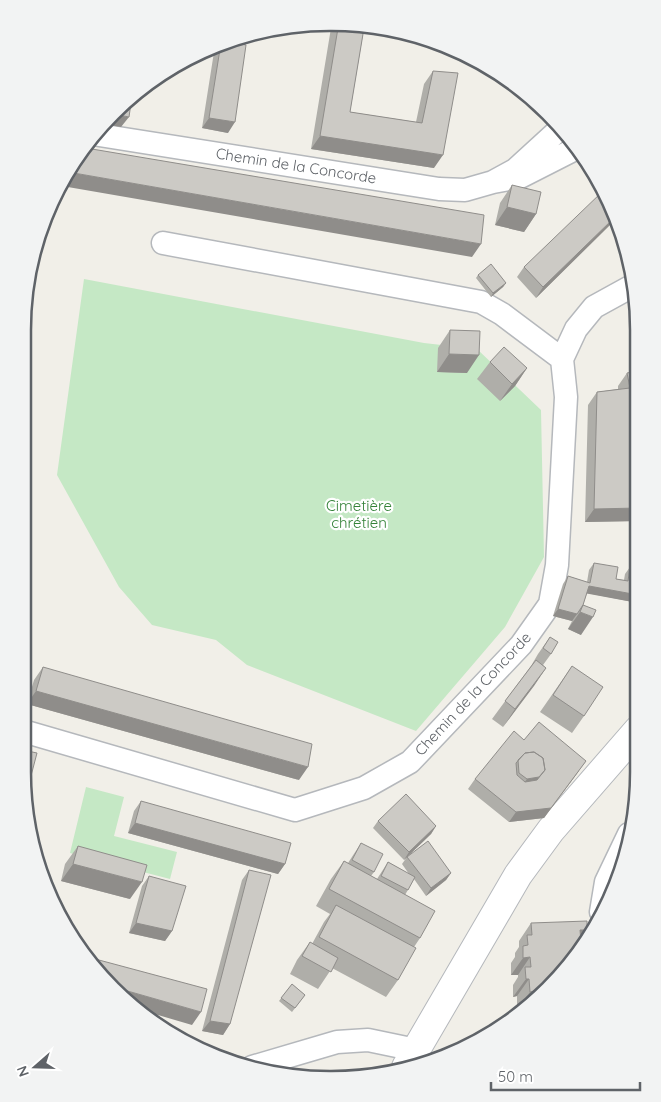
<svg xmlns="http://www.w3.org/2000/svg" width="661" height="1102" font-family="Quicksand,sans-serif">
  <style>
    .green { fill: #c5e8c5 }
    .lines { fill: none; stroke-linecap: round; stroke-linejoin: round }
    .minor-casing { stroke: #b5b8bc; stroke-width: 25 }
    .tertiary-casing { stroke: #b5b8bc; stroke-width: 30 }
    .minor { stroke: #fff; stroke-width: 22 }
    .tertiary { stroke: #fff; stroke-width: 28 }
    .wall { fill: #afaea9 }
    .shaded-wall { fill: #8f8d8a }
    .building { fill: #cccac5; stroke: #8f8d8a; fill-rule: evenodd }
    .labels { text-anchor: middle; stroke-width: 4.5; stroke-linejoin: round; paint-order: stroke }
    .street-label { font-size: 15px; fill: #5f6368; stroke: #fff }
    .park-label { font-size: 15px; fill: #348238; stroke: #fff }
    .rim { fill: none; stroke: #5f6368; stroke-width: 2.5 }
  </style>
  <rect width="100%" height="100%" fill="#f1efe8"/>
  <path class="green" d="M 84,279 L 424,343 L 477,349 L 541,410 L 544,557 L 505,627 L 416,731 L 247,665 L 216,640 L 152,625 L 119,587 L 57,475 Z
    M 86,787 L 124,797 L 114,836 L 177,852 L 170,879 L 70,853 Z"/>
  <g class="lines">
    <defs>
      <path id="minor" d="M 562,127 L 515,170 L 493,182 L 520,177 L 577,148
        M 99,135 L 439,189 L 465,190 L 493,182
        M 163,243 L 481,302 L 502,314 L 562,359
        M 23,731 L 295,810 L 364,788 L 410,762 L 521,645 L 550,604 L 557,565 L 566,397 L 562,359 L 576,329 L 594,307 L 634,285
        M 601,912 L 606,882 L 629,834
        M 252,1067 L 337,1042 L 368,1040 L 416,1050"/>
      <path id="tertiary" d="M 406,1067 L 518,875 L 551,830 L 638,730"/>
    </defs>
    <use href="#minor" class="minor-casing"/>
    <use href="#tertiary" class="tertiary-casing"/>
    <use href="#minor" class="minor"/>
    <use href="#tertiary" class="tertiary"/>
  </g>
  <path class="wall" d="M 331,28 L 364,28 L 350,112 L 416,122 L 424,84 L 433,71 L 434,168 L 311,149 Z
    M 236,43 L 228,133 L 202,128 L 214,52 Z
    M 512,185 L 536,214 L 524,232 L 495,225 L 500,203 Z
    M 615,220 L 536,298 L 517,277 L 524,267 Z
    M 478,275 L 506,283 L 503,287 L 491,297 L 476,278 Z
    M 450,330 L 467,373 L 437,372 L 438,348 Z
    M 490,362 L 527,368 L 515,386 L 500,401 L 477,379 Z
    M 638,371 L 638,521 L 585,522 L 588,405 L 597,392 L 618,389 L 618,386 L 627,373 Z
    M 594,563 L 616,579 L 624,580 L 625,574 L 630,567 L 638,568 L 638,603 L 587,593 L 583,605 L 581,635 L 568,629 L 572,621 L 553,616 L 563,584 L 568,576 L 587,582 L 589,570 Z
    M 550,637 L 551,654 L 543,665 L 546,668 L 503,727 L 492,719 L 531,666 L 538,654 Z
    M 572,666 L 584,716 L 572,733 L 540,712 Z
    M 43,667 L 299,780 L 27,704 L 34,680 Z
    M 524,740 L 579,771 L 544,818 L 509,822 L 468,789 L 475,779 Z
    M 141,801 L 285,864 L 278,874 L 128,833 L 134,811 Z
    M 378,821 L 436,826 L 431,834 L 404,860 L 373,828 Z
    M 361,843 L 374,872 L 371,876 L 377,879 L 388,862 L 409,874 L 402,864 L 407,857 L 451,873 L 446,880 L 426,896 L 414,879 L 405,895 L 420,938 L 414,947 L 398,980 L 386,997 L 332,968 L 318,989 L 290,974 L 297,960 L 310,942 L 312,944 L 324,922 L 330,914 L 316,906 L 331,879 L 344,861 L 348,863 Z
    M 78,846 L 130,899 L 61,881 L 65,864 Z
    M 249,870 L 230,1024 L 223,1035 L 202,1031 L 242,880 Z
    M 149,876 L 172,931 L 165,941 L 129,933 L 142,886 Z
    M 531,923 L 587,930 L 581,940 L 581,942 L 586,943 L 522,1011 L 522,1009 L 517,1009 L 517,996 L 513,997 L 513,985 L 518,977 L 518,975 L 511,975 L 511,963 L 515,957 L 515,953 L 519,947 L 519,941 Z
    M 292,984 L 305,995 L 292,1012 L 279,1001 Z"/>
  <path class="shaded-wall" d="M 119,115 L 129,117 L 121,127 L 109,125 Z
    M 209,118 L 235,122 L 228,133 L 202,128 Z
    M 320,136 L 443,155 L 434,168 L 311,149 Z
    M 68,172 L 481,244 L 472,257 L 62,186 Z
    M 507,207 L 536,214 L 524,232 L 495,225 Z
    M 614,218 L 615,220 L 536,298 L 543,287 Z
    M 506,283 L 503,287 L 491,297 L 493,293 Z
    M 449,354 L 479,355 L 467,373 L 437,372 Z
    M 527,368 L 515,386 L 500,401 L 512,384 Z
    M 638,508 L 638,521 L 585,522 L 594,509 Z
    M 589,586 L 638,595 L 638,603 L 584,593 Z
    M 558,609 L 577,614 L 572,621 L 553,616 Z
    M 580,612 L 593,617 L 581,635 L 568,629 Z
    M 546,668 L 534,686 L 503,727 L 515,709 Z
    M 36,691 L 308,767 L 299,780 L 27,704 Z
    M 586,761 L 544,818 L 509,822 L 516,812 Z
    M 539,777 L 536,783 L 518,792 L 527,779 Z
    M 135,823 L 285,864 L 278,874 L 128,833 Z
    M 436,826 L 431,834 L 404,860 L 409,852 Z
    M 73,864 L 142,882 L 130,899 L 61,881 Z
    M 451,873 L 446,880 L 426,896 L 431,888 Z
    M 136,923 L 172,931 L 165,941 L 129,933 Z
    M 580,930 L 587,930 L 575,948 Z
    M 530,957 L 518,975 L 511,975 L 523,958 Z
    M 526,979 L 529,979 L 517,996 L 513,997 Z
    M 117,988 L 201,1012 L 192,1025 L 141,1010 Z
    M 534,991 L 522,1009 L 517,1009 L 530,992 Z
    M 210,1021 L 230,1024 L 223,1035 L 202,1031 Z"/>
  <path class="building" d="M 338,28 L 364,28 L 350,112 L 422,123 L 433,71 L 458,73 L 443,155 L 320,136 Z
    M 236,43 L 246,45 L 235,122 L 209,118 L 220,49 Z
    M 131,103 L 129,117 L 119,115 Z
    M 86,148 L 484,215 L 481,244 L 68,172 L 75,159 Z
    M 512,185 L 541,192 L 536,214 L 507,207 Z
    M 603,191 L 614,218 L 543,287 L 524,267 Z
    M 491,264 L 506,283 L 493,293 L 478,275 Z
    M 450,330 L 480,331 L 479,355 L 449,354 Z
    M 504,347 L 527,368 L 512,384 L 490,362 Z
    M 638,371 L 638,508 L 594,509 L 597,392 L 630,388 L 627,373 Z
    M 594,563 L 618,567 L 616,579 L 628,581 L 630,567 L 638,568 L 638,595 L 589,586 L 583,605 L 577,614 L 558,609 L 568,576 L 590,583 Z
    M 583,605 L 596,610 L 593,617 L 580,612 Z
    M 550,637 L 558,642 L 551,654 L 543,648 Z
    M 536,660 L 546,668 L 515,709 L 505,701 Z
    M 572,666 L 603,687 L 584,716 L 553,695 Z
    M 43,667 L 312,744 L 308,767 L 36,691 Z
    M 539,722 L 586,761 L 551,808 L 516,812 L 475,779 L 514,731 L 524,740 ZM 534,752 L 543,758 L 545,770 L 537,780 L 525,782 L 517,775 L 516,763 L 525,753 Z
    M 23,750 L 37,753 L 26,795 L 22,772 Z
    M 534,752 L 543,758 L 545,770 L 539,777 L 527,779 L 519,773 L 518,760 L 525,753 Z
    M 406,794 L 436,826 L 409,852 L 378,821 Z
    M 141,801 L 291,843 L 285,864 L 135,823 Z
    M 428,841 L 451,873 L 431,888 L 407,857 Z
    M 361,843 L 383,854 L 374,872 L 352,860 Z
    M 78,846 L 147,865 L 142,882 L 73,864 Z
    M 344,861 L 435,911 L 420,938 L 329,889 Z
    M 388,862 L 415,877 L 408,890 L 381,876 Z
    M 249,870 L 271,875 L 230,1024 L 210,1021 Z
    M 149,876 L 186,886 L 172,931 L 136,923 Z
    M 336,905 L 416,948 L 398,980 L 319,937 Z
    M 587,921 L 587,930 L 580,930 L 581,942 L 587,942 L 586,943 L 535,998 L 534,991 L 530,992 L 529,979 L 526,979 L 525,967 L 531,967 L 530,957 L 523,958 L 523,946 L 528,945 L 527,935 L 532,935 L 531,923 Z
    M 310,942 L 338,958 L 331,972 L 302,956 Z
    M 84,956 L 207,989 L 201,1012 L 117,988 L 86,959 Z
    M 292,984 L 305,995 L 295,1008 L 281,998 Z"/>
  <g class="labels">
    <g class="street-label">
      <text transform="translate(296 166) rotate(9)" y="5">Chemin de la Concorde</text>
      <text transform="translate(473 694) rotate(-47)" y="5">Chemin de la Concorde</text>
    </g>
    <g class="park-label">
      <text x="359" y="511">Cimetière<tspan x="359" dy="17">chrétien</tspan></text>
    </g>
  </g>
  <path d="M0 0H661V1102H0ZM330 31H331A299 299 0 0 1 630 330V772A299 299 0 0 1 331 1071H330A299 299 0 0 1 31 772V330A299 299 0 0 1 330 31Z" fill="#f2f3f3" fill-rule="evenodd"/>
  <path class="rim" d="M330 31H331A299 299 0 0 1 630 330V772A299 299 0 0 1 331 1071H330A299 299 0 0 1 31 772V330A299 299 0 0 1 330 31Z"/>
  <g transform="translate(35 1067) rotate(250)" stroke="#ffffff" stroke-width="4" paint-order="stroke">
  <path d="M0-4L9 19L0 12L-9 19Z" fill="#5f6368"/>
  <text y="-8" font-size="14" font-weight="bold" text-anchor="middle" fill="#5f6368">N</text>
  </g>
  <path d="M491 1082v8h149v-8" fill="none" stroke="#5f6368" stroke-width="2.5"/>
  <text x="498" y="1082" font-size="15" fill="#5f6368" stroke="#ffffff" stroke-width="4" paint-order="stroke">50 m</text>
</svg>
